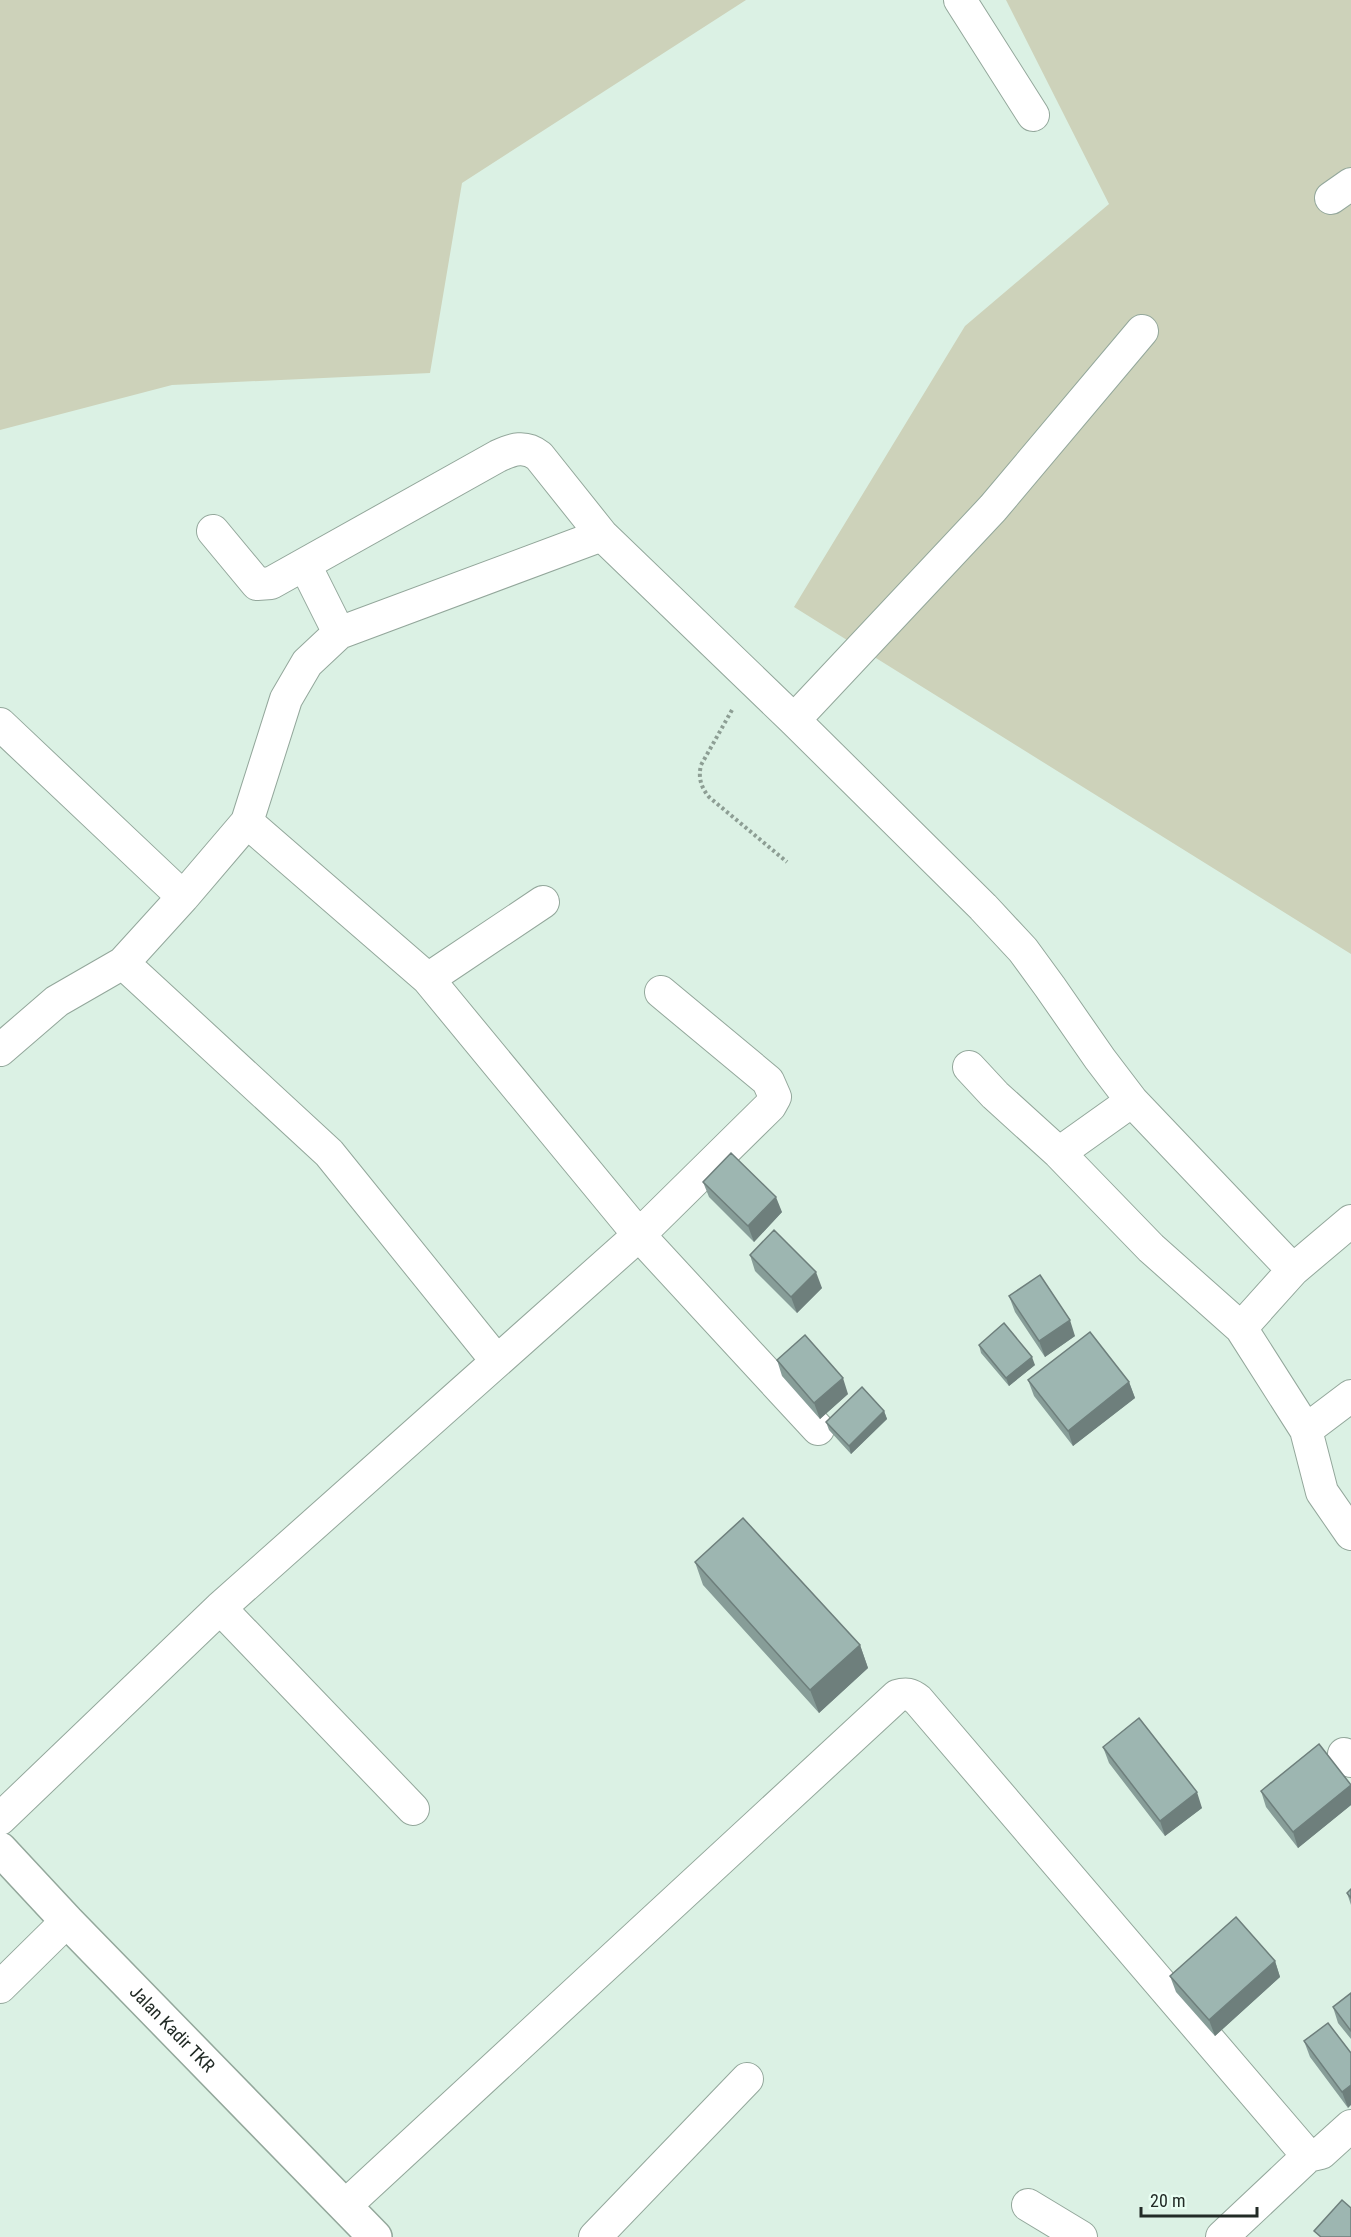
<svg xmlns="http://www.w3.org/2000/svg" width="1351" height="2237" font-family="'Roboto Condensed',sans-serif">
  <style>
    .green { fill: #cdd2ba }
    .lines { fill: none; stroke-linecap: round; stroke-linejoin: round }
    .minor-casing { stroke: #93a79b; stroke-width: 34 }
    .tertiary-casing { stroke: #93a79b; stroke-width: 36 }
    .path { stroke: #8d9e94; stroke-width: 4; stroke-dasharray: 3 3; stroke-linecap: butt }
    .minor { stroke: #fff; stroke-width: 32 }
    .tertiary { stroke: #fff; stroke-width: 33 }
    .wall { fill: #879d98 }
    .shaded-wall { fill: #6e7f7c }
    .building { fill: #9db6b1; stroke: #6e7f7c; stroke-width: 1.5 }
    .labels { text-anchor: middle; stroke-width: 4.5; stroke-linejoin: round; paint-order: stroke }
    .street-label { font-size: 18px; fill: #222b26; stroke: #e8fef2 }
  </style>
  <rect width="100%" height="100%" fill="#dbf1e4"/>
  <path class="green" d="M 0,0 L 746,0 L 462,183 L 430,373 L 172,385 L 0,430 Z
    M 1006,0 L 1351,0 L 1351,954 L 794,607 L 965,326 L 1109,204 Z"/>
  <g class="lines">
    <defs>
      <path id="minor" d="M 960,0 L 1033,115
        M 1331,198 L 1351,184
        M 213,531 L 257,584 L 271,583 L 498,456 C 513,449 525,445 539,456 L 602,535 L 794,720 L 983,907 L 1023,950 L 1050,987 L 1100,1059 L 1132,1101 L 1293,1270
        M 305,565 L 339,633
        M 794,720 L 993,508 L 1142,331
        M 0,724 L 183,897
        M 247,822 L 428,979 L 639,1235 L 770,1106 L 775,1097 L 768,1081 L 661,992
        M 123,963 L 329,1153 L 496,1360
        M 428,979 L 543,902
        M 0,1050 L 57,1001 L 123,963 L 183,897 L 247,822 L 286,699 L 307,663 L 339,633 L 602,535
        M 969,1067 L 995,1095 L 1059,1153 L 1151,1248 L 1241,1328 L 1306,1430 L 1322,1492 L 1351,1534
        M 1059,1153 L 1132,1101
        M 1241,1328 L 1293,1270 L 1351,1221
        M 1306,1430 L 1351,1396
        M 220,1608 L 413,1809
        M 1344,1754 L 1351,1761
        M 0,1819 L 220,1608 L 639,1235 L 818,1429
        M 0,1987 L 67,1921
        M 1028,2205 L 1081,2237
        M 345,2206 L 897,1696 C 906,1693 911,1694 918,1700 L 1308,2156 L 1321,2153 L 1351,2126
        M 595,2237 L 747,2079
        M 1222,2237 L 1308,2156"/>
      <g id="tertiary">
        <path id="s1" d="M 0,1849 L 67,1921 L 375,2237"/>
      </g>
    </defs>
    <use href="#minor" class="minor-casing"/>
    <use href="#tertiary" class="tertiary-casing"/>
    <path class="path" d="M 732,710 L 701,765 C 698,778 701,787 709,797 L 787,862"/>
    <use href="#minor" class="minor"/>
    <use href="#tertiary" class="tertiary"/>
  </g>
  <path class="wall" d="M 703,1182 L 782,1212 L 754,1242 L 709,1197 Z
    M 750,1255 L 822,1288 L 797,1313 L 755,1271 Z
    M 1009,1296 L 1075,1336 L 1045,1357 L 1015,1312 Z
    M 979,1345 L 1035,1365 L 1009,1386 L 981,1353 Z
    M 777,1360 L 848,1394 L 820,1419 L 782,1376 Z
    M 1028,1380 L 1129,1382 L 1135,1398 L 1073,1446 L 1034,1396 Z
    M 884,1411 L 887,1419 L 851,1454 L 829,1430 L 826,1422 Z
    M 695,1562 L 860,1645 L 868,1668 L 819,1713 L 703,1585 Z
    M 1103,1747 L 1202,1808 L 1165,1836 L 1109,1763 Z
    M 1351,1784 L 1351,1805 L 1298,1848 L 1266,1807 L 1261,1791 Z
    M 1351,1889 L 1351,1905 L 1347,1893 Z
    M 1275,1961 L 1280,1977 L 1215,2036 L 1176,1992 L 1170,1976 Z
    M 1351,1993 L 1351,2039 L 1338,2023 L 1333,2007 Z
    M 1328,2023 L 1348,2108 L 1310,2057 L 1304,2041 Z"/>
  <path class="shaded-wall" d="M 776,1197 L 782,1212 L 754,1242 L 748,1226 Z
    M 816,1272 L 822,1288 L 797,1313 L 791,1297 Z
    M 1070,1320 L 1075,1336 L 1045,1357 L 1039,1341 Z
    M 1032,1357 L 1035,1365 L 1009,1386 L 1006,1378 Z
    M 843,1378 L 848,1394 L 820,1419 L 814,1403 Z
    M 1129,1382 L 1135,1398 L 1073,1446 L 1068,1431 Z
    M 884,1411 L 887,1419 L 851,1454 L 849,1446 Z
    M 860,1645 L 868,1668 L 819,1713 L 810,1690 Z
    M 1351,1785 L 1351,1805 L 1298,1848 L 1293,1832 Z
    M 1197,1792 L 1202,1808 L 1165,1836 L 1160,1821 Z
    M 1275,1961 L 1280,1977 L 1215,2036 L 1209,2020 Z
    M 1351,2085 L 1351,2105 L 1348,2108 L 1342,2092 Z"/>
  <path class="building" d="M 731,1153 L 776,1197 L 748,1226 L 703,1182 Z
    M 774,1230 L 816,1272 L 791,1297 L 750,1255 Z
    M 1040,1275 L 1070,1320 L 1039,1341 L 1009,1296 Z
    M 1004,1323 L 1032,1357 L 1006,1378 L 979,1345 Z
    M 1090,1332 L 1129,1382 L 1068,1431 L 1028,1380 Z
    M 805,1335 L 843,1378 L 814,1403 L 777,1360 Z
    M 862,1387 L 884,1411 L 849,1446 L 826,1422 Z
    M 743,1518 L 860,1645 L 810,1690 L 695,1562 Z
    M 1139,1718 L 1197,1792 L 1160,1821 L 1103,1747 Z
    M 1319,1744 L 1351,1785 L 1293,1832 L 1261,1791 Z
    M 1351,1889 L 1351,1898 L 1347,1893 Z
    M 1236,1917 L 1275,1961 L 1209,2020 L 1170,1976 Z
    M 1351,1993 L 1351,2031 L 1333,2007 Z
    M 1328,2023 L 1351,2053 L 1351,2085 L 1342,2092 L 1304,2041 Z
    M 1342,2200 L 1351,2208 L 1351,2237 L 1321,2237 L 1314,2231 Z"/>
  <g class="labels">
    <g class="street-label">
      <text dy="6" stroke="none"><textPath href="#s1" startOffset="249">Jalan Kadir TKR</textPath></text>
    </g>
  </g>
  <path d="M1141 2207v9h116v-9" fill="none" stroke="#222b26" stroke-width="3"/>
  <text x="1150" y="2207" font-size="18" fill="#222b26" stroke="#e8fef2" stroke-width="4.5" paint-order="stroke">20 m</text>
</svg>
